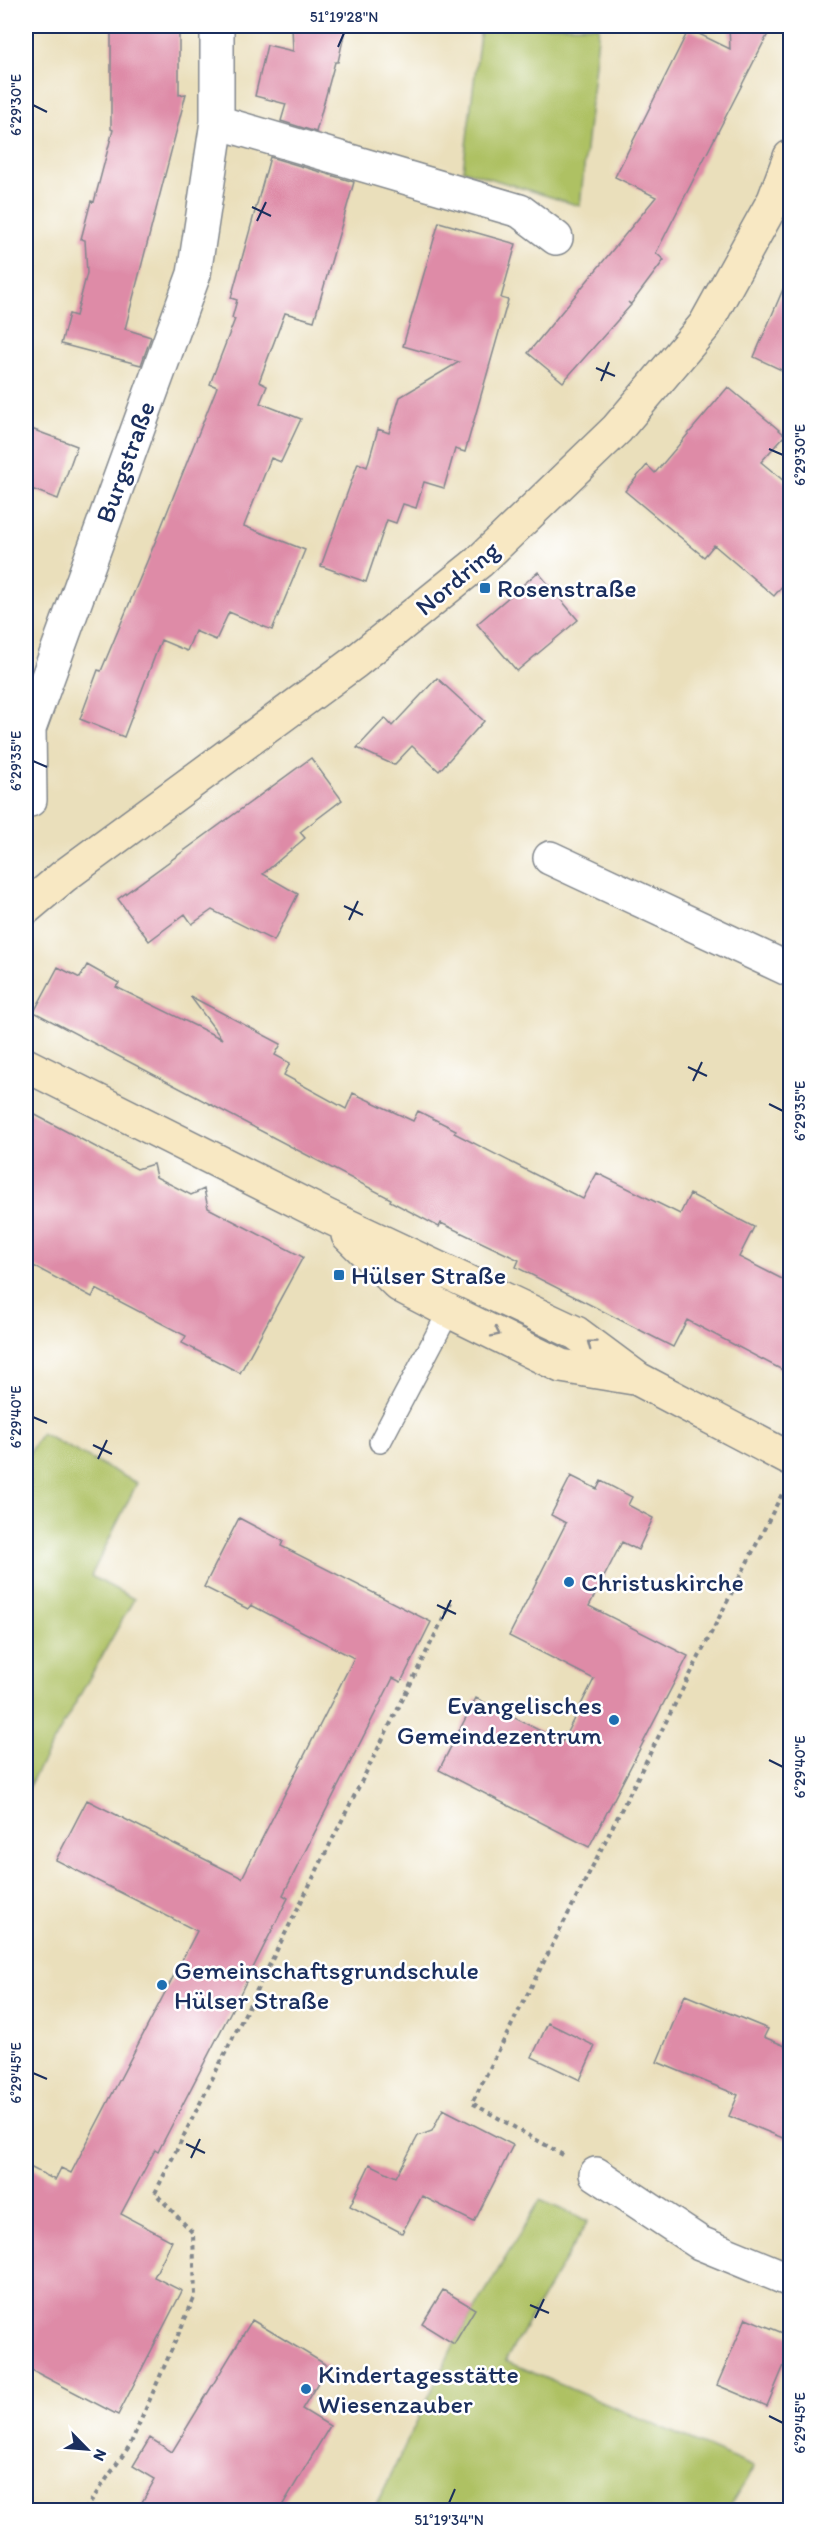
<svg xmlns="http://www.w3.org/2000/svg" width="816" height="2536" font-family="Itim,sans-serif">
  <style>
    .green { fill: #aec164; stroke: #647861; stroke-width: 1.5 }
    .building { fill: #de8ba7 }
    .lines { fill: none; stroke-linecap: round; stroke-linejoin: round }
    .lane-casing { stroke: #82878c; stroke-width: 24 }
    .street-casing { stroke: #82878c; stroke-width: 36 }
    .secondary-casing { stroke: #82878c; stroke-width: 36 }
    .path { stroke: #82878c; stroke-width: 4; stroke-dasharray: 4.5 4.5; stroke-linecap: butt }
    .lane { stroke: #fff; stroke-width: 21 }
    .street { stroke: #fff; stroke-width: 33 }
    .secondary { stroke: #f8e8c3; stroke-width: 33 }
    .oneway { stroke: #8a8c90 }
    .ticks { fill: none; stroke: #1b2f5e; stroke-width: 2 }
    .poi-dot { fill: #1f6fb2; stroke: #fff; stroke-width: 2 }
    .labels { text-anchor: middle; stroke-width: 5; stroke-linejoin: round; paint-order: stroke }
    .street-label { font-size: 26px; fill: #1b2f5e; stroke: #fff }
    .poi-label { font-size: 26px; fill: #1b2f5e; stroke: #fff; text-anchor: start }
    .neatline { fill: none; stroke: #1b2f5e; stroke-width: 2 }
    .ticks-label { font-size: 15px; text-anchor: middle; fill: #1b2f5e }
  </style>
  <rect width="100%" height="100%" fill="#fff"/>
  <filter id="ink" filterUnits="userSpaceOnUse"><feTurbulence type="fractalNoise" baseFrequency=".0167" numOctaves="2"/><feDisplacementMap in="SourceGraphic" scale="12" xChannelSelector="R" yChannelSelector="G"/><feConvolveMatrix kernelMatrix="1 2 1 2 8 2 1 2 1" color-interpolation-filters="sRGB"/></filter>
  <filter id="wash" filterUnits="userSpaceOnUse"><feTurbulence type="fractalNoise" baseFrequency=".008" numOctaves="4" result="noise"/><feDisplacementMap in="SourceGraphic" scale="24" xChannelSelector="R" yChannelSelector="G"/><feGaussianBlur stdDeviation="1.35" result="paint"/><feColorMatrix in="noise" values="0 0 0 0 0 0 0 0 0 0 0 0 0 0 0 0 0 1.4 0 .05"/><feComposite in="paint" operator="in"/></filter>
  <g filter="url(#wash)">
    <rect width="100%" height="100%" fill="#eadfbb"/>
    <path class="green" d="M 481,26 L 599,26 L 580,206 L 463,170 Z
      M 41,1433 L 137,1483 L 91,1576 L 134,1599 L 26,1791 L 26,1458 Z
      M 540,2200 L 588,2221 L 505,2361 L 754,2467 L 727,2510 L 374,2510 L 454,2344 Z"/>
    <g id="blocks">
      <path class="building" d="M 111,26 L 179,26 L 179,95 L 186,94 L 125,329 L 151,337 L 141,365 L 61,344 L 69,314 L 76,316 L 87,273 L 85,240 L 81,239 L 91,201 L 94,202 L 113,130 L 111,129 Z
        M 292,26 L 346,26 L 338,62 L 335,62 L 316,132 L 281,121 L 286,104 L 255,96 L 267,45 L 293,51 Z
        M 729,26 L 772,26 L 656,253 L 664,260 L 631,304 L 628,302 L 631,305 L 563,382 L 528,353 L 656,197 L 615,177 L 689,29 L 730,49 Z
        M 270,157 L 354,182 L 314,321 L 285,313 L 259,382 L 267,386 L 260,403 L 301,419 L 281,462 L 271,458 L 244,526 L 305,550 L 272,630 L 229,612 L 216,640 L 195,631 L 187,651 L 161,640 L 124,737 L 80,719 L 98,670 L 101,671 L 156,540 L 217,387 L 210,384 L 235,319 L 232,318 L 237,300 L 231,298 Z
        M 439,222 L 516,244 L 501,298 L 508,300 L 465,452 L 455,449 L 444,488 L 424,482 L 416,508 L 403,504 L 396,523 L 387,520 L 366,582 L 321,566 L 358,463 L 367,467 L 378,429 L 389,433 L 400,397 L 459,362 L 403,346 Z
        M 790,273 L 790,374 L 754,357 Z
        M 728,387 L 785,435 L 761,462 L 790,486 L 790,577 L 774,596 L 714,545 L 704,557 L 625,491 L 647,465 L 655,473 Z
        M 26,427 L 77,446 L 58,499 L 26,487 Z
        M 538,572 L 578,620 L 517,671 L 477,624 Z
        M 437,678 L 484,721 L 439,771 L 412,746 L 394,765 L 357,748 L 385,718 L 392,726 Z
        M 311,758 L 342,800 L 300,832 L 305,838 L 263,874 L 298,894 L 274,941 L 212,910 L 192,924 L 185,914 L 149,941 L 118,899 Z
        M 87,965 L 119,983 L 116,987 L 222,1039 L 190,996 L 281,1044 L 275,1055 L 290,1063 L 284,1075 L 346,1109 L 353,1093 L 413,1121 L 418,1111 L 456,1130 L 454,1133 L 583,1199 L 597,1173 L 680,1214 L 690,1194 L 754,1227 L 739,1257 L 790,1283 L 790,1374 L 687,1320 L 673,1347 L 516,1267 L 519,1260 L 441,1223 L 439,1227 L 390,1201 L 391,1199 L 34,1012 L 58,967 L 80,978 Z
        M 26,1110 L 137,1169 L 153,1164 L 156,1177 L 191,1195 L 204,1189 L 208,1208 L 303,1257 L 240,1373 L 182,1343 L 186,1336 L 96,1289 L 92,1297 L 26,1262 Z
        M 571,1476 L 597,1489 L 601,1481 L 632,1497 L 628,1505 L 653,1518 L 638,1550 L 622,1542 L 589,1606 L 688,1656 L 589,1847 L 439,1770 L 476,1698 L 562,1742 L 594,1679 L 509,1636 L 566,1523 L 551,1515 Z
        M 239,1518 L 283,1541 L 281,1546 L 431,1622 L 401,1682 L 393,1678 L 283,1895 L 288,1898 L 243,1988 L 158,2152 L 155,2150 L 121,2214 L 172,2241 L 154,2277 L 182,2291 L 118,2415 L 26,2367 L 26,2165 L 55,2180 L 61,2168 L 71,2173 L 197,1931 L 56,1860 L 87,1800 L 242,1878 L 354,1658 L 251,1605 L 248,1609 L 204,1587 Z
        M 685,1995 L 768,2029 L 764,2037 L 790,2048 L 790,2141 L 729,2116 L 738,2095 L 657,2062 Z
        M 548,2023 L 595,2046 L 580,2080 L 532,2057 Z
        M 443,2109 L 513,2145 L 474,2222 L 422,2196 L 402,2233 L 350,2206 L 370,2164 L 396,2177 L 418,2136 L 432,2131 Z
        M 443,2290 L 475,2309 L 454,2344 L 422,2324 Z
        M 746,2318 L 790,2336 L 790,2351 L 767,2406 L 717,2385 Z
        M 252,2320 L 328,2366 L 302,2409 L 330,2426 L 279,2511 L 137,2511 L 155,2479 L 133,2466 L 150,2438 L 172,2452 Z"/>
    </g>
  </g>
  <g filter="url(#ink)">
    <use href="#blocks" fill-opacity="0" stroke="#82878c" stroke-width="1.5"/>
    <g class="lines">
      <defs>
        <path id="lane" d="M 380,1442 L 449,1311"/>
        <path id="street" d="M 217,122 L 520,211 L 556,238
          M 30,800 L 29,729 L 194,274 L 217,122 L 217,26
          M 550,858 L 790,970
          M 596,2174 L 700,2243 L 790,2280"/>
        <path id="secondary" d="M 26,908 L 64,876 L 355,662 L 479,562 L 617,429 L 705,325 L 774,200 L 790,157
          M 26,1065 L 329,1217 L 576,1333 L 638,1379 L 790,1459
          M 348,1235 L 399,1285 L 449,1311 L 561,1366 L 634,1378"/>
      </defs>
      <use href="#lane" class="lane-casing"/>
      <use href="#street" class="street-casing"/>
      <use href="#secondary" class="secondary-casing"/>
      <path class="path" d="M 563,2155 L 472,2103 L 782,1494
        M 85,2510 L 130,2445 L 195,2296 L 193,2233 L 155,2193 L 451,1603"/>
      <use href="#lane" class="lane"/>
      <use href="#street" class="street"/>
      <use href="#secondary" class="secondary"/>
    </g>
    <defs><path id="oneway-chevron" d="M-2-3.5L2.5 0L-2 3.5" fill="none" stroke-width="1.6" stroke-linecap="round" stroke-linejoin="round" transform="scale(1.5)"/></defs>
    <g class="oneway">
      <use href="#oneway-chevron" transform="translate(496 1333) rotate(26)"/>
      <use href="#oneway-chevron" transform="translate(591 1344) rotate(-143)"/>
    </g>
  </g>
  <path class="ticks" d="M 338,47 L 344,33M 33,105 L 47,112M 252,207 L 271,216M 257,221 L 266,202M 596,368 L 615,376M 601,381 L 609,362M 769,449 L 783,455M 33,761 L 47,767M 344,906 L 363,915M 349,920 L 358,901M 688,1067 L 707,1076M 693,1081 L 702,1062M 769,1104 L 783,1111M 33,1417 L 47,1423M 93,1445 L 112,1454M 98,1459 L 107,1440M 437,1605 L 456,1614M 442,1619 L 451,1600M 769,1760 L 783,1767M 33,2073 L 47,2079M 186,2144 L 205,2153M 191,2158 L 200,2139M 530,2305 L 549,2313M 535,2318 L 544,2299M 769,2416 L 783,2423M 449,2503 L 455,2489"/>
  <g class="poi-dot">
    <rect x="479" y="582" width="12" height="12" rx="3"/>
    <rect x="333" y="1269" width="12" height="12" rx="3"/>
    <circle cx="569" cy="1582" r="6"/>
    <circle cx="614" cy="1720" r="6"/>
    <circle cx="162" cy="1985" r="6"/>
    <circle cx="306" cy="2389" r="6"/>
  </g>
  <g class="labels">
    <g class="street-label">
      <text transform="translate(125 462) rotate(-70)" y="9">Burgstraße</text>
      <text transform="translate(457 578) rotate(-40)" y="9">Nordring</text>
    </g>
    <g class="poi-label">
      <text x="497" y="597">Rosenstraße</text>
      <text x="351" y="1284">Hülser Straße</text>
      <text x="581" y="1591">Christuskirche</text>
      <text x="602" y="1714" text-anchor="end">Evangelisches<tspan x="602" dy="30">Gemeindezentrum</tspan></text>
      <text x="174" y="1979">Gemeinschaftsgrundschule<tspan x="174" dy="30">Hülser Straße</tspan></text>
      <text x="318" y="2383">Kindertagesstätte<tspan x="318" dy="30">Wiesenzauber</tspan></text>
    </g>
  </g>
  <rect width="816" height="2536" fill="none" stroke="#fff" stroke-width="66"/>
  <g transform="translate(87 2449) rotate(115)" stroke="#ffffff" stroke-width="4.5" paint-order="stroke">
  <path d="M0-4.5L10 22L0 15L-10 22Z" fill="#1b2f5e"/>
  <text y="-9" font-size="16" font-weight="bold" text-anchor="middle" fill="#1b2f5e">N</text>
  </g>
  <rect x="33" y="33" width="750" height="2470" class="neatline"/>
  <g class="ticks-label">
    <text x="344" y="22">51°19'28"N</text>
    <text transform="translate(16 105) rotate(-90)" y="5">6°29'30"E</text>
    <text transform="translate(800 455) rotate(-90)" y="5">6°29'30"E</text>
    <text transform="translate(16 761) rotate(-90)" y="5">6°29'35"E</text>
    <text transform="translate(800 1111) rotate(-90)" y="5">6°29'35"E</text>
    <text transform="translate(16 1417) rotate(-90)" y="5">6°29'40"E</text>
    <text transform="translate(800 1767) rotate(-90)" y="5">6°29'40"E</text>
    <text transform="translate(16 2073) rotate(-90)" y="5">6°29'45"E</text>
    <text transform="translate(800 2423) rotate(-90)" y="5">6°29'45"E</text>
    <text x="449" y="2525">51°19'34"N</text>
  </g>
</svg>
